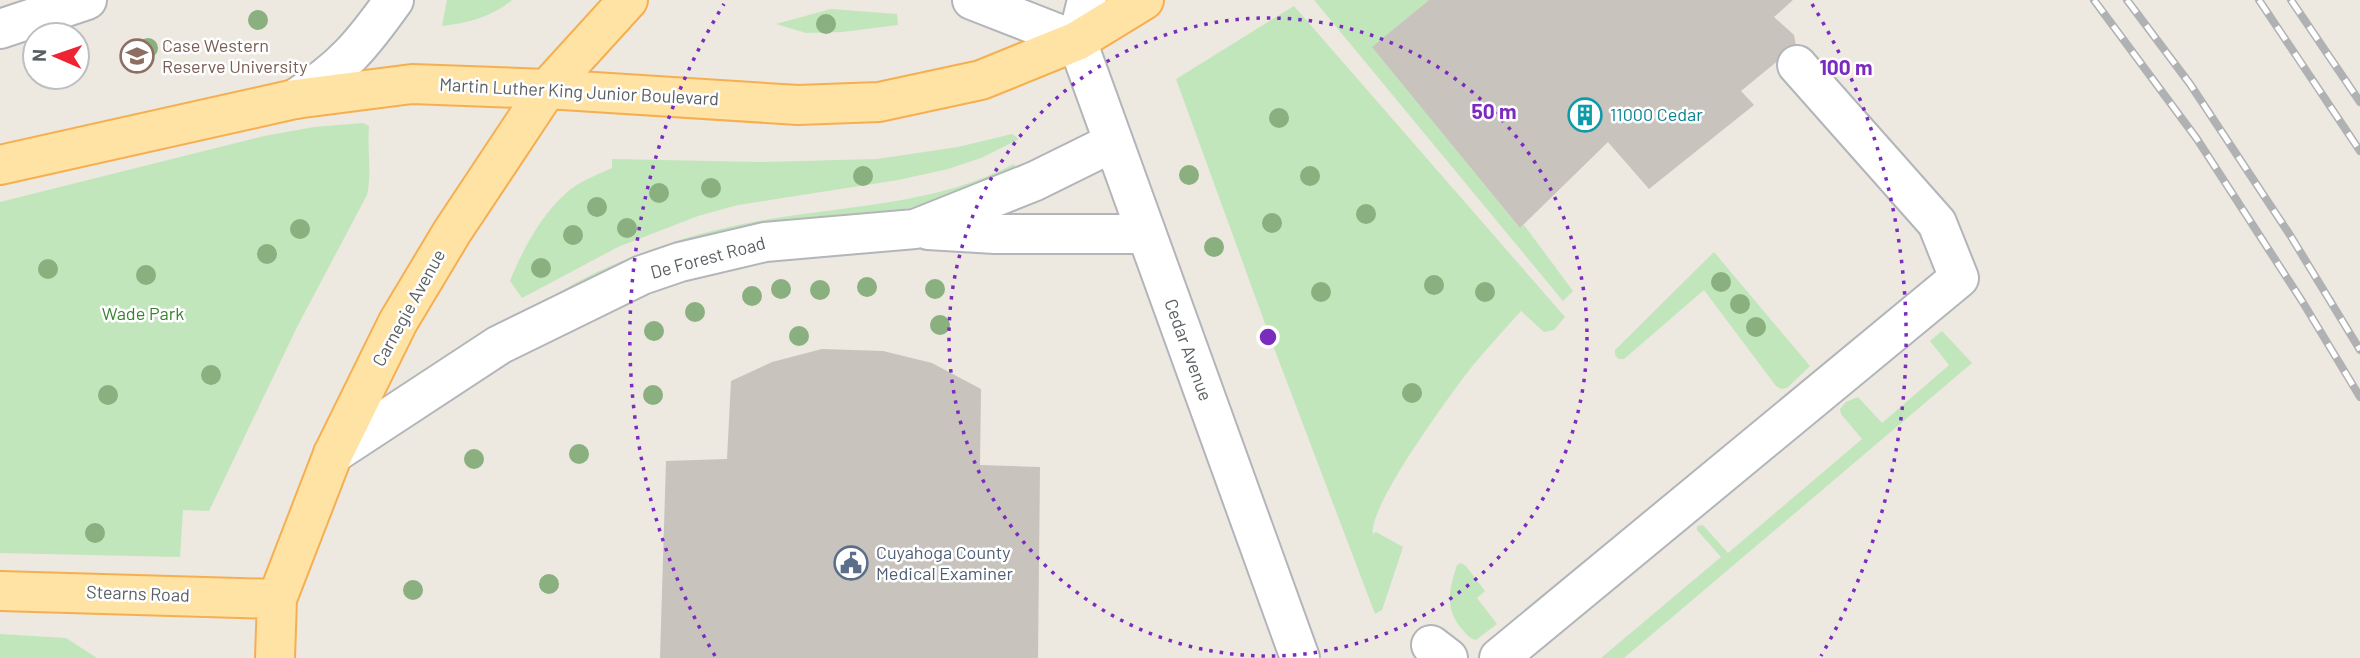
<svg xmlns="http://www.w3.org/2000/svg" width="2360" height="658" font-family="Barlow,sans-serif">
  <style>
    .green { fill: #c2e6bb }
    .building { fill: #c8c3bd }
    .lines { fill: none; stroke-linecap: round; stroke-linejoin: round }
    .minor-casing { stroke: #b2b5b9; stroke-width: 42 }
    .major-casing { stroke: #f6af50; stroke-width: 42 }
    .minor { stroke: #fff; stroke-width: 38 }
    .major { stroke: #ffe3a4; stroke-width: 38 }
    .rail-casing { stroke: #b0b1b2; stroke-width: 8 }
    .rail { stroke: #fff; stroke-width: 5; stroke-dasharray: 16; stroke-linecap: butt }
    .tree { fill: #8ab07f }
    .ring { fill: none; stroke: #7b2cbf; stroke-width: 3.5; stroke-dasharray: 3.5 7 }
    .labels { text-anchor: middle; stroke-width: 5; stroke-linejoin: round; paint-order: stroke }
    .education-label { font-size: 18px; fill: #785e54; stroke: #fff; text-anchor: start }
    .street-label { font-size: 18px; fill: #595f62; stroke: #fff }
    .culture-label { font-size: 18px; fill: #0d838f; stroke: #fff; text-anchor: start }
    .park-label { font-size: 18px; fill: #398330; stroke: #fff }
    .service-label { font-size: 18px; fill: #4e5e75; stroke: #fff; text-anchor: start }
    .centre { fill: #7b2cbf; stroke: #fff; stroke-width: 3.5 }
    .ring-label { font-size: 21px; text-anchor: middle; font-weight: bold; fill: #7b2cbf; stroke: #fff; stroke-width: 5; stroke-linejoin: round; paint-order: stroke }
  </style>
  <rect width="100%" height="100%" fill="#ede8e0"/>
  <path class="green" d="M 447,0 L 512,0 C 492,17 467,23 442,26 Z
    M 1314,0 L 1429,0 L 1373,47 L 1520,228 L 1524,225 L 1573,291 L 1563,301 Z
    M 1294,6 L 1565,317 L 1554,330 L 1544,332 L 1521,311 C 1505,329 1489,346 1474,364 C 1454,389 1367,508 1373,534 L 1376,532 L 1403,547 L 1382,610 L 1375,614 L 1271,340 L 1176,79 Z
    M 831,9 L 897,14 L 898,25 L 842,32 L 806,33 L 776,24 Z
    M 363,123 L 369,126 C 367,150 372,172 367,195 L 297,327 L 209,511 L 183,510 L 180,557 L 0,553 L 0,202 L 264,136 L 314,127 Z
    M 1012,134 L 1019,139 L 981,158 L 948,169 L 898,180 L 738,205 L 698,216 L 618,247 L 522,298 L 510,281 C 522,251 540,217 565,194 C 578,182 596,175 612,168 L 612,159 L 760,162 L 877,159 L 958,147 Z
    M 1014,164 L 1019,176 L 910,208 L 828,221 L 536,307 C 604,261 689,232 770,219 C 854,205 937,204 1014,164 Z
    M 1714,252 L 1810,366 L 1787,388 L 1781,389 L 1776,386 L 1704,290 L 1624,359 L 1619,359 L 1615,355 L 1615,350 Z
    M 1942,331 L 1972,363 L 1624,658 L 1601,658 L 1721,557 L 1697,530 L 1697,526 L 1703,525 L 1728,553 L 1862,439 L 1841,414 L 1840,409 L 1846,402 L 1858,397 L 1882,423 L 1949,365 L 1930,341 Z
    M 1461,563 L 1466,566 L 1485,591 L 1477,598 L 1497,624 L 1476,640 C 1469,638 1467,635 1463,630 C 1444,610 1449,589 1457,565 Z
    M 0,634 L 66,638 L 97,658 L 0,658 Z"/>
  <path class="building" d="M 1429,0 L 1793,0 L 1774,17 L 1794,35 L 1796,46 L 1741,91 L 1754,105 L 1649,189 L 1608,142 L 1520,228 L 1372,47 Z
    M 822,349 L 883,351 L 932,363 L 981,389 L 980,465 L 1040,467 L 1038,658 L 660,658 L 666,461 L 727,459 L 731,381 L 772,362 Z"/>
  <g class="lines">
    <defs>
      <path id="minor" d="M 972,0 L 1077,41
        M 1087,0 L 1077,41 L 1300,658
        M 0,29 L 87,0
        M 295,99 C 343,68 362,45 394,0
        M 928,230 L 995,234 L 1146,234
        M 333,454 L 499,345 L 642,275 L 680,262 L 765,242 L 915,229 L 1035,181 L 1112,143
        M 1431,645 L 1448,658
        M 1499,658 L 1959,278 L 1937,223 L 1797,65"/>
      <path id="major" d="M 0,165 L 295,99 L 412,84 L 547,89 L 798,105 L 879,102 L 981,80 L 1077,41 L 1144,0
        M 0,591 L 277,599
        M 275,658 L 277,599 L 333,454 L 398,322 L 452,232 L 547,89 L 628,0"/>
    </defs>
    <use href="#minor" class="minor-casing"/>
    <use href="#major" class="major-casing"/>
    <use href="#minor" class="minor"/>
    <use href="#major" class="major"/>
    <defs>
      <path id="rail" d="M 2094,0 L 2197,139 L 2302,301 L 2360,397
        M 2127,0 L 2190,84 L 2290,235 L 2360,350
        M 2259,0 L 2360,151
        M 2291,0 L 2360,102"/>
    </defs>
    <use href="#rail" class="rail-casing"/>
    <use href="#rail" class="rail"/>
  </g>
  <g class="tree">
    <circle cx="258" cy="20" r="10"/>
    <circle cx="826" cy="24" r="10"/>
    <circle cx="148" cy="48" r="10"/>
    <circle cx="1279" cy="118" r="10"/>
    <circle cx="1189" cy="175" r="10"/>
    <circle cx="863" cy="176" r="10"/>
    <circle cx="1310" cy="176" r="10"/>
    <circle cx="711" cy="188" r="10"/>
    <circle cx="659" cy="193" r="10"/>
    <circle cx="597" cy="207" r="10"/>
    <circle cx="1366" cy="214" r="10"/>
    <circle cx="1272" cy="223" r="10"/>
    <circle cx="627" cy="228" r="10"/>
    <circle cx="300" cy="229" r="10"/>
    <circle cx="573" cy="235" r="10"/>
    <circle cx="1214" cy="247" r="10"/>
    <circle cx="267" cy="254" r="10"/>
    <circle cx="541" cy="268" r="10"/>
    <circle cx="48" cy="269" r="10"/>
    <circle cx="146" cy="275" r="10"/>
    <circle cx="1721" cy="282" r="10"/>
    <circle cx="1434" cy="285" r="10"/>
    <circle cx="867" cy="287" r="10"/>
    <circle cx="781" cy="289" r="10"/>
    <circle cx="935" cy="289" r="10"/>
    <circle cx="820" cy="290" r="10"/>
    <circle cx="1321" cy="292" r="10"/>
    <circle cx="1485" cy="292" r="10"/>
    <circle cx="752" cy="296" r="10"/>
    <circle cx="1740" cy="304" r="10"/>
    <circle cx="695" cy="312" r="10"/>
    <circle cx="940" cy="325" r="10"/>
    <circle cx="1756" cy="327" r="10"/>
    <circle cx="654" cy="331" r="10"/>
    <circle cx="799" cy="336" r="10"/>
    <circle cx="211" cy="375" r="10"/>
    <circle cx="1412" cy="393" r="10"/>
    <circle cx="108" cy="395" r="10"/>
    <circle cx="653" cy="395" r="10"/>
    <circle cx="579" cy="454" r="10"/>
    <circle cx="474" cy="459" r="10"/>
    <circle cx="95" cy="533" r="10"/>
    <circle cx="549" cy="584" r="10"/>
    <circle cx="413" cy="590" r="10"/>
  </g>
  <g class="ring">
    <circle cx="1268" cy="337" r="319"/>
    <path d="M715 656A638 638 0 0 1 724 4M1812 4A638 638 0 0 1 1821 656"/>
  </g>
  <defs>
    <symbol id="university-ring" viewBox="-11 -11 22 22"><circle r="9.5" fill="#fff" stroke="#8d6e63" stroke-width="1.5"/><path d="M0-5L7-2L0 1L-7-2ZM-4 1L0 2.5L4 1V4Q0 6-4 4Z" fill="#8d6e63"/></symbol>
    <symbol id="building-ring" viewBox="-11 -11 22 22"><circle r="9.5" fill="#fff" stroke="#0f9aa8" stroke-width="1.5"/><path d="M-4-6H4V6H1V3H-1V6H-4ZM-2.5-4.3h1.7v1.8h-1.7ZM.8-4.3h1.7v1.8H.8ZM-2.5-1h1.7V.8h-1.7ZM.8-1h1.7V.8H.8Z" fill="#0f9aa8"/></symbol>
    <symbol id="civic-ring" viewBox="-11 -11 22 22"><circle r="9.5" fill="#fff" stroke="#5c6f8a" stroke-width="1.5"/><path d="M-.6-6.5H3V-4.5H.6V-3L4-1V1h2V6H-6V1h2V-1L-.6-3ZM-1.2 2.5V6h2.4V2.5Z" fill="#5c6f8a"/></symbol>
  </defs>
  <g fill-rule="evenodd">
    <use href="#university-ring" x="118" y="37" width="38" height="38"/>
    <use href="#building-ring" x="1566" y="96" width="38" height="38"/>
    <use href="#civic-ring" x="832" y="544" width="38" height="38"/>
  </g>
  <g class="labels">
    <g class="education-label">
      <text x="162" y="52">Case Western<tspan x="162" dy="21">Reserve University</tspan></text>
    </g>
    <g class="street-label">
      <text transform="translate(579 92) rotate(3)" y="6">Martin Luther King Junior Boulevard</text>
      <text transform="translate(708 258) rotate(-15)" y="6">De Forest Road</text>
      <text transform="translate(409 308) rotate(-61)" y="6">Carnegie Avenue</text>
      <text transform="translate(1188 350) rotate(70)" y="6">Cedar Avenue</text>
      <text transform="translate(138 594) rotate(2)" y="6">Stearns Road</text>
    </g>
    <g class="culture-label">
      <text x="1610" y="121">11000 Cedar</text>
    </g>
    <g class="park-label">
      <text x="143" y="320">Wade Park</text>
    </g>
    <g class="service-label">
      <text x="876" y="559">Cuyahoga County<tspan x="876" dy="21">Medical Examiner</tspan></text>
    </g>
  </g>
  <circle cx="1268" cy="337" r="10" class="centre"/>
  <g class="ring-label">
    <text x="1846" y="75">100 m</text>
    <text x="1494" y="119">50 m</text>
  </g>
  <g transform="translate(56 56) rotate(272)"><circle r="33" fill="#ffffff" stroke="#bdbfc0" stroke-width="2"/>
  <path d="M0-5L12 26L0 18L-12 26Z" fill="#ef2433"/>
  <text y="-10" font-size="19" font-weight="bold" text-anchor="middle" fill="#595f62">N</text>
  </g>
</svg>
